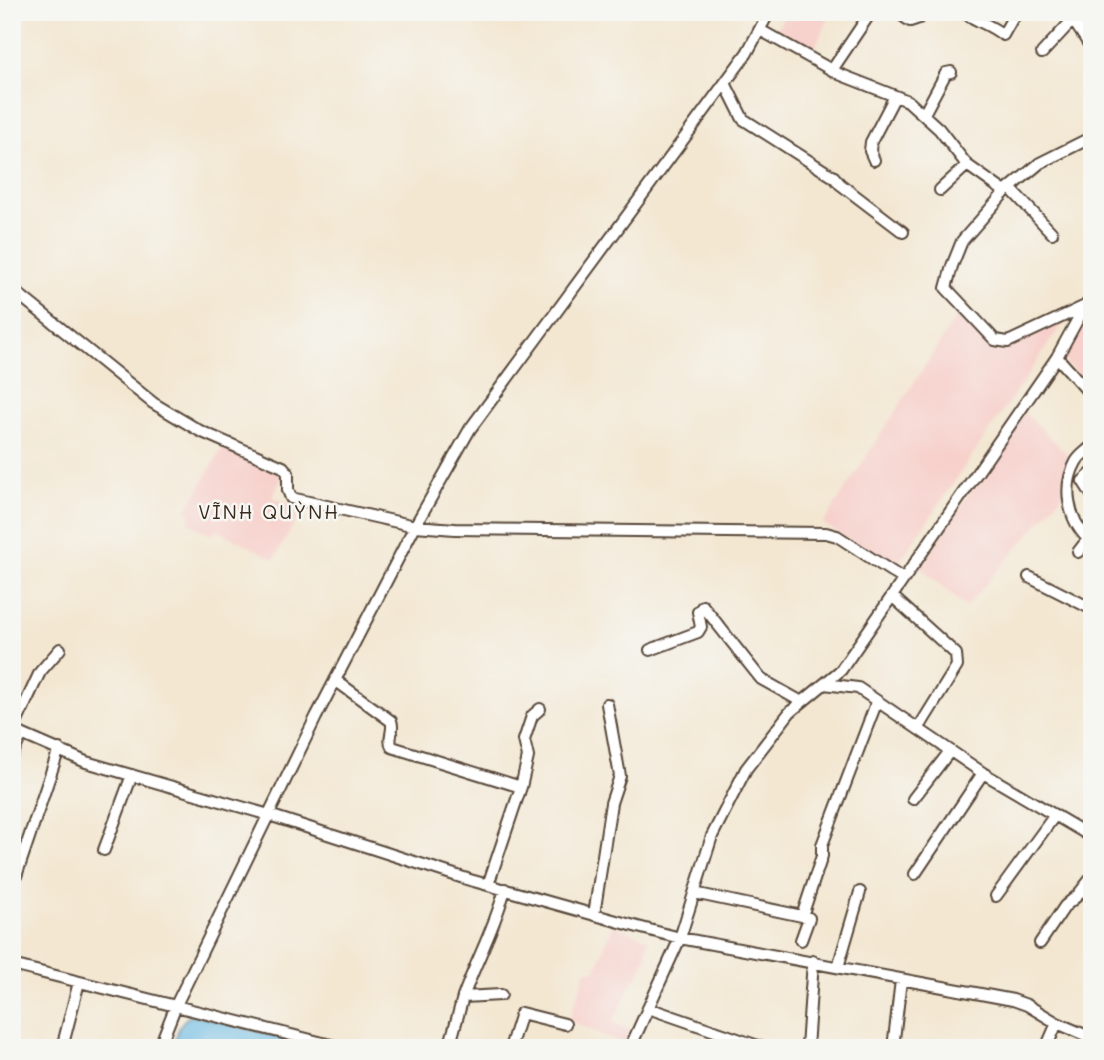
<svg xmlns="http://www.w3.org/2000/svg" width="1104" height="1060" font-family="Mali,sans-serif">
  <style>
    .built { fill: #f7d0cb }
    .water { fill: #66b8e2; stroke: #507180; stroke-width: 2 }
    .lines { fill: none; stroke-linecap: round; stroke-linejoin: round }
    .street-casing { stroke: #574639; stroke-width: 14 }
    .street { stroke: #fff; stroke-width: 10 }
    .labels { text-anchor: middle; stroke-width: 5; stroke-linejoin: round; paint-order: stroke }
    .neighbourhood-label { font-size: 19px; letter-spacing: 2px; fill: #3b2a1e; stroke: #f6f6f2 }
  </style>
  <rect width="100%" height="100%" fill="#f6f6f2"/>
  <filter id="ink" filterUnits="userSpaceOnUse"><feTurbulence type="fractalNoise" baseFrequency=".0143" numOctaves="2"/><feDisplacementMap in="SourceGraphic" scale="14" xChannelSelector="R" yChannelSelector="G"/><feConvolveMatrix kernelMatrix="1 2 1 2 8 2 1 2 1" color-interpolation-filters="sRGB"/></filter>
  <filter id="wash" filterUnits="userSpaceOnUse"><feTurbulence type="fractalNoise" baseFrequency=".00686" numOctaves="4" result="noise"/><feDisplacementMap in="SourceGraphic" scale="28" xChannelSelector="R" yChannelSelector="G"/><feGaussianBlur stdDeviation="1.57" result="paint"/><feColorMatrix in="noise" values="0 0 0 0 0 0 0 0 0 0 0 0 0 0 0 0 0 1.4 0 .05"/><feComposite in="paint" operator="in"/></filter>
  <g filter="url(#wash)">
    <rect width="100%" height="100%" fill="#f3e7d2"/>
    <path class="built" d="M 786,12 L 832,12 L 811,55 L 774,34 Z
      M 1092,305 L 1092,392 L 1060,356 Z
      M 960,311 L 997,347 L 1063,320 L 1064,322 L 895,568 L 823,524 Z
      M 1024,412 L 1071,458 L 1062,496 L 966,607 L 919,567 Z
      M 223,447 L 284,475 L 272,497 L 303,508 L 274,559 L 216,529 L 211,535 L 188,522 L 191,515 L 186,511 Z
      M 613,925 L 648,939 L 646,958 L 637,979 L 634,978 L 613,1022 L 632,1031 L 625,1045 L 569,1020 L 586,970 L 596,970 Z"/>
    <path class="water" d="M 193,1015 L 322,1048 L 173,1048 C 177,1034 178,1020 193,1015 Z"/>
  </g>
  <g filter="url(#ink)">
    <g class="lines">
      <defs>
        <path id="street" d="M 897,12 L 910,21 L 919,18 L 923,12
          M 963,12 C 976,21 991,25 1003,35 L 1012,19 L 1019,12
          M 1062,12 L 1077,26 L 1092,49
          M 760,30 L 839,74 L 908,101 L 939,129 L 967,165 L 1005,192
          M 1042,53 L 1067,26 L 1089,12
          M 832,70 L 871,12
          M 725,83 L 743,119 L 834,177 L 840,184 L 903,232
          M 924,114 L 946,73 L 951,72
          M 874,160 L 870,151 L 871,142 L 895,96
          M 1010,188 L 1052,233
          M 940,190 L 967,165
          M 12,289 L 153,403 L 200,431 L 283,467 L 288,473 L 288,490 L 291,498 L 415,526 L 455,529 L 826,533 L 837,536 L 903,579
          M 1085,306 L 1008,342 L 995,340 L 946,288 L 952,266 L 962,241 L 1005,192 L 1040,163 L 1092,137
          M 1057,357 L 1092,396
          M 1092,473 L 1083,481 L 1092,495
          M 1078,552 L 1088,539 C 1068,519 1062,487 1076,462 C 1079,456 1087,451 1092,446
          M 1029,577 L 1092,609
          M 892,596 L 956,654 L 957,666 L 918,729
          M 650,650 L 698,632 L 701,627 L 698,612 L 703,606 L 761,679 L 802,702
          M 335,680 L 391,721 C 395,729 387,739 392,747 L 521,787
          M 824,684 L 858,688 L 983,773 L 1092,837
          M 12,730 L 86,762 L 269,815 L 470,880 L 638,927 L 680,938 L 1013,1000 L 1027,1005 L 1057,1023 L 1092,1038
          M 13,730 L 40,672 L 60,649
          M 12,755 L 22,734
          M 913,799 L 950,751
          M 104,850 L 132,775
          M 915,874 L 983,773
          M 488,885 L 521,787 L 528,757 L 524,740 L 532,716 L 540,709
          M 12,888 L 59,749
          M 694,893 L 802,916
          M 996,896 L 1055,815
          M 594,915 L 611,803 L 620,776 L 607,704
          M 801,940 L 809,918 L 802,916 L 822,856 L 822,845 L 877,701
          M 1040,943 L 1065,906 L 1077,896 L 1092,877
          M 12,965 L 343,1048
          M 838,967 L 860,892
          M 463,997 C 476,961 495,927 505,889
          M 648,1008 L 764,1048
          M 62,1048 L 79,982
          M 159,1048 L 176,1005 L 316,717 L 415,526 L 470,429 L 747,53 L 769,12
          M 449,1048 L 463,997 L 501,995
          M 510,1048 L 521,1013 L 565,1024
          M 630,1048 L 680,938 L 712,836 L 746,769 L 790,712 L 841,670 L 1057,357 L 1085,306 L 1092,299
          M 807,1048 L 813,961
          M 893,1048 L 901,980
          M 1046,1048 L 1057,1023"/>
      </defs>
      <use href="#street" class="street-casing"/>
      <use href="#street" class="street"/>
    </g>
  </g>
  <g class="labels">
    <g class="neighbourhood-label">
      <text x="269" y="519">VĨNH QUỲNH</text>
    </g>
  </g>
  <rect width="1104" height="1060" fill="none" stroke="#f6f6f2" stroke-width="42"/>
</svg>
